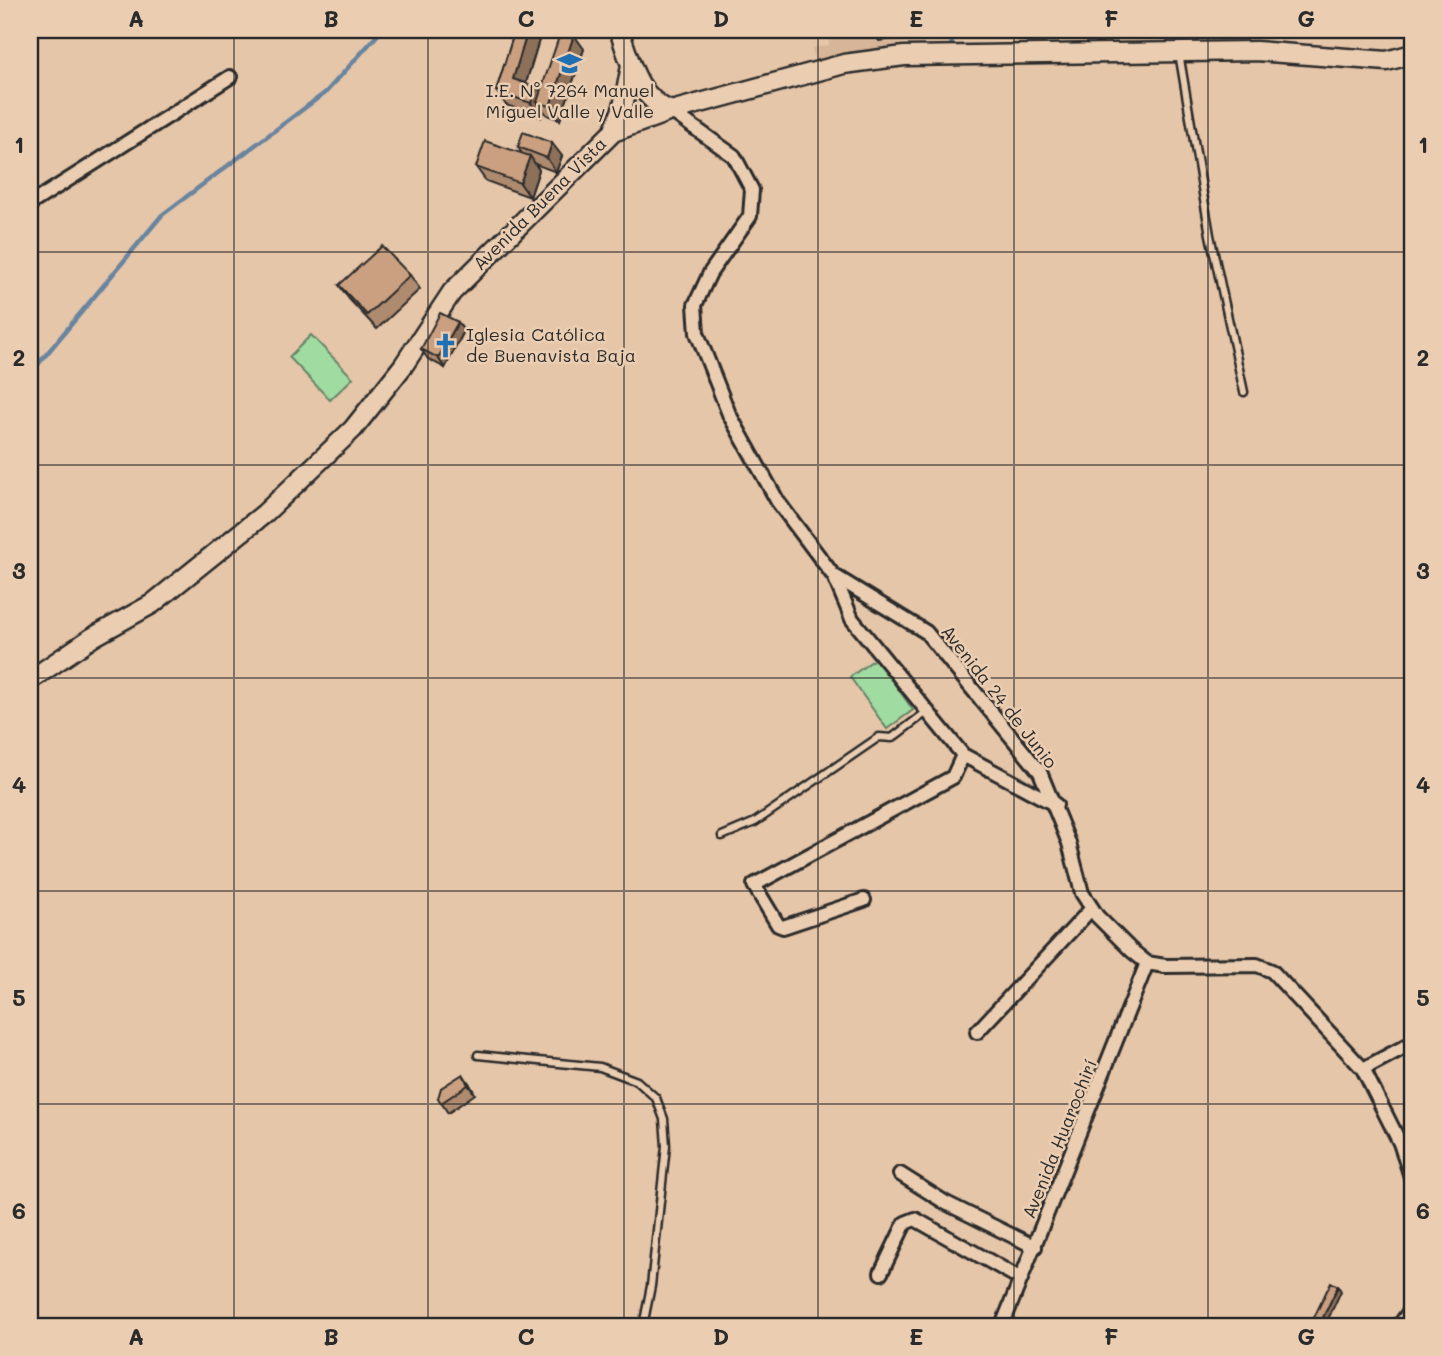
<svg xmlns="http://www.w3.org/2000/svg" width="1442" height="1356" font-family="Mali,sans-serif">
  <style>
    .built { fill: #d7b598 }
    .green { fill: #a0dba1; stroke: #668366; stroke-width: 2 }
    .lines { fill: none; stroke-linecap: round; stroke-linejoin: round }
    .stream { stroke: #69849f; stroke-width: 4.5 }
    .lane-casing { stroke: #2b2b2b; stroke-width: 11 }
    .street-casing { stroke: #2b2b2b; stroke-width: 18 }
    .secondary-casing { stroke: #2b2b2b; stroke-width: 23 }
    .lane { stroke: #ebceb2; stroke-width: 6 }
    .street { stroke: #ebceb2; stroke-width: 12 }
    .secondary { stroke: #ebceb2; stroke-width: 18 }
    .wall { fill: #ae8a6e; stroke: #2b2b2b; stroke-width: 2 }
    .shaded-wall { fill: #8d705a; stroke: #2b2b2b; stroke-width: 2 }
    .building { fill: #caa080; stroke: #2b2b2b; stroke-width: 2 }
    .grid { fill: none; stroke: #2b2b2b; stroke-width: 2; stroke-opacity: 0.55 }
    .labels { text-anchor: middle; stroke-width: 5; stroke-linejoin: round; paint-order: stroke }
    .poi-label { font-size: 18px; fill: #2b2b2b; stroke: #ebceb2 }
    .street-label { font-size: 18px; fill: #2b2b2b; stroke: #ebceb2 }
    .neatline { fill: none; stroke: #2b2b2b; stroke-width: 2.5 }
    .grid-label { font-size: 23px; text-anchor: middle; font-weight: bold; fill: #2b2b2b }
  </style>
  <rect width="100%" height="100%" fill="#e6c6a9"/>
  <filter id="ink" filterUnits="userSpaceOnUse"><feTurbulence type="fractalNoise" baseFrequency=".0143" numOctaves="2"/><feDisplacementMap in="SourceGraphic" scale="14" xChannelSelector="R" yChannelSelector="G"/><feConvolveMatrix kernelMatrix="1 2 1 2 8 2 1 2 1" color-interpolation-filters="sRGB"/></filter>
  <g filter="url(#ink)">
    <path class="built" d="M 827,30 L 1139,30 L 1139,32 L 928,38 L 815,61 L 812,48 L 829,45 Z"/>
    <path class="green" d="M 311,335 L 353,378 L 330,400 L 289,357 Z
      M 876,658 L 913,710 L 887,729 L 850,677 Z"/>
    <g class="lines">
      <path class="stream" d="M 940,47 L 951,46 L 954,30
        M 30,374 L 162,215 L 326,92 L 382,30"/>
      <defs>
        <path id="lane" d="M 1179,53 L 1210,235 L 1244,392
          M 722,836 L 755,822 L 879,737 L 892,738 L 928,711
          M 478,1055 L 600,1067 L 637,1081 L 656,1098 L 664,1119 L 666,1146 L 651,1286 L 643,1326"/>
        <path id="street" d="M 671,111 L 734,156 L 752,190 L 750,216 L 710,273 L 695,305 L 697,333 L 729,414 L 778,502 L 833,575 L 926,632 L 1040,772 L 1069,843 L 1082,893 L 1097,916 L 1131,950 L 1147,963 L 1165,966 L 1257,965 L 1272,971 L 1363,1069 L 1400,1143 L 1412,1180
          M 30,204 L 230,77
          M 834,576 L 852,619 L 963,755 L 1056,805
          M 864,900 L 783,927 L 778,925 L 754,885 L 953,777 L 963,755
          M 977,1032 L 1092,908
          M 1363,1069 L 1412,1043
          M 900,1174 L 946,1203 L 1035,1247
          M 881,1273 L 905,1223 L 915,1219 L 1021,1279
          M 1002,1326 L 1147,963
          M 1399,1326 L 1412,1308"/>
        <path id="secondary" d="M 619,30 C 630,61 637,98 671,111
          M 613,132 L 623,107 L 631,66
          M 30,680 L 93,637 L 152,604 L 264,514 L 353,429 L 403,366 L 452,292 L 613,132 L 671,111 L 844,64 L 904,56 L 1256,51 L 1387,61 L 1412,54"/>
      </defs>
      <use href="#lane" class="lane-casing"/>
      <use href="#street" class="street-casing"/>
      <use href="#secondary" class="secondary-casing"/>
      <use href="#lane" class="lane"/>
      <use href="#street" class="street"/>
      <use href="#secondary" class="secondary"/>
    </g>
    <path class="wall" d="M 515,30 L 542,30 L 526,83 L 540,92 L 584,49 L 560,120 L 547,115 L 543,110 L 541,117 L 506,105 L 496,91 Z
      M 872,30 L 927,30 L 928,34 L 879,41 Z
      M 996,30 L 1036,30 L 1036,31 L 1000,35 Z
      M 518,147 L 562,156 L 556,172 L 535,164 L 539,170 L 530,197 L 486,181 L 476,167 L 522,154 Z
      M 410,275 L 420,289 L 377,329 L 349,299 L 339,285 Z
      M 464,331 L 445,368 L 428,359 L 421,349 Z
      M 469,1083 L 475,1094 L 448,1113 L 438,1098 Z"/>
    <path class="shaded-wall" d="M 528,30 L 542,30 L 523,93 L 513,79 Z
      M 574,35 L 584,49 L 560,120 L 550,106 Z
      M 537,87 L 547,100 L 537,102 L 543,110 L 541,117 L 531,103 Z
      M 552,143 L 562,156 L 556,172 L 547,158 Z
      M 530,156 L 539,170 L 530,197 L 520,183 Z
      M 458,322 L 464,331 L 445,368 L 438,358 Z
      M 463,1074 L 469,1083 L 475,1094 L 468,1085 Z
      M 1338,1286 L 1341,1291 L 1325,1326 L 1319,1326 Z"/>
    <path class="building" d="M 515,30 L 528,30 L 513,79 L 537,87 L 531,103 L 496,91 Z
      M 561,31 L 574,35 L 550,106 L 537,102 Z
      M 523,132 L 552,143 L 547,158 L 518,147 Z
      M 485,141 L 530,156 L 520,183 L 476,167 Z
      M 382,246 L 410,275 L 367,315 L 339,285 Z
      M 440,313 L 458,322 L 438,358 L 421,349 Z
      M 463,1074 L 468,1085 L 441,1103 L 438,1098 L 441,1088 Z
      M 1331,1282 L 1338,1286 L 1319,1326 L 1310,1326 Z"/>
  </g>
  <path class="grid" d="M 234,30 L 234,1326M 428,30 L 428,1326M 624,30 L 624,1326M 818,30 L 818,1326M 1014,30 L 1014,1326M 1208,30 L 1208,1326M 30,252 L 1412,252M 30,465 L 1412,465M 30,678 L 1412,678M 30,891 L 1412,891M 30,1104 L 1412,1104"/>
  <defs>
    <symbol id="school-bare" viewBox="-9 -9 18 18"><path d="M0-5L7-2L0 1L-7-2ZM-4 1L0 2.5L4 1V4Q0 6-4 4Z" fill="#1f6fb2" stroke="#ebceb2" stroke-width="2.5" paint-order="stroke"/></symbol>
    <symbol id="church-bare" viewBox="-9 -9 18 18"><path d="M-1.2-6h2.4v3.5h3.3v2.4h-3.3V6h-2.4V-.1h-3.3v-2.4h3.3Z" fill="#1f6fb2" stroke="#ebceb2" stroke-width="2.5" paint-order="stroke"/></symbol>
  </defs>
  <g fill-rule="evenodd">
    <use href="#school-bare" x="552" y="46" width="35" height="35"/>
    <use href="#church-bare" x="428" y="328" width="35" height="35"/>
  </g>
  <g class="labels">
    <g class="poi-label">
      <text x="570" y="97">I.E. N° 7264 Manuel<tspan x="570" dy="21">Miguel Valle y Valle</tspan></text>
      <text x="466" y="341" text-anchor="start">Iglesia Católica<tspan x="466" dy="21">de Buenavista Baja</tspan></text>
    </g>
    <g class="street-label">
      <text transform="translate(540 204) rotate(-45)" y="6">Avenida Buena Vista</text>
      <text transform="translate(999 697) rotate(52)" y="6">Avenida 24 de Junio</text>
      <text transform="translate(1060 1139) rotate(-68)" y="6">Avenida Huarochirí</text>
    </g>
  </g>
  <rect width="1442" height="1356" fill="none" stroke="#ebceb2" stroke-width="77"/>
  <rect x="38" y="38" width="1366" height="1280" class="neatline"/>
  <g class="grid-label">
    <text x="136" y="27">A</text>
    <text x="331" y="27">B</text>
    <text x="526" y="27">C</text>
    <text x="721" y="27">D</text>
    <text x="916" y="27">E</text>
    <text x="1111" y="27">F</text>
    <text x="1306" y="27">G</text>
    <text x="19" y="153">1</text>
    <text x="1423" y="153">1</text>
    <text x="19" y="366">2</text>
    <text x="1423" y="366">2</text>
    <text x="19" y="579">3</text>
    <text x="1423" y="579">3</text>
    <text x="19" y="793">4</text>
    <text x="1423" y="793">4</text>
    <text x="19" y="1006">5</text>
    <text x="1423" y="1006">5</text>
    <text x="19" y="1219">6</text>
    <text x="1423" y="1219">6</text>
    <text x="136" y="1345">A</text>
    <text x="331" y="1345">B</text>
    <text x="526" y="1345">C</text>
    <text x="721" y="1345">D</text>
    <text x="916" y="1345">E</text>
    <text x="1111" y="1345">F</text>
    <text x="1306" y="1345">G</text>
  </g>
</svg>
